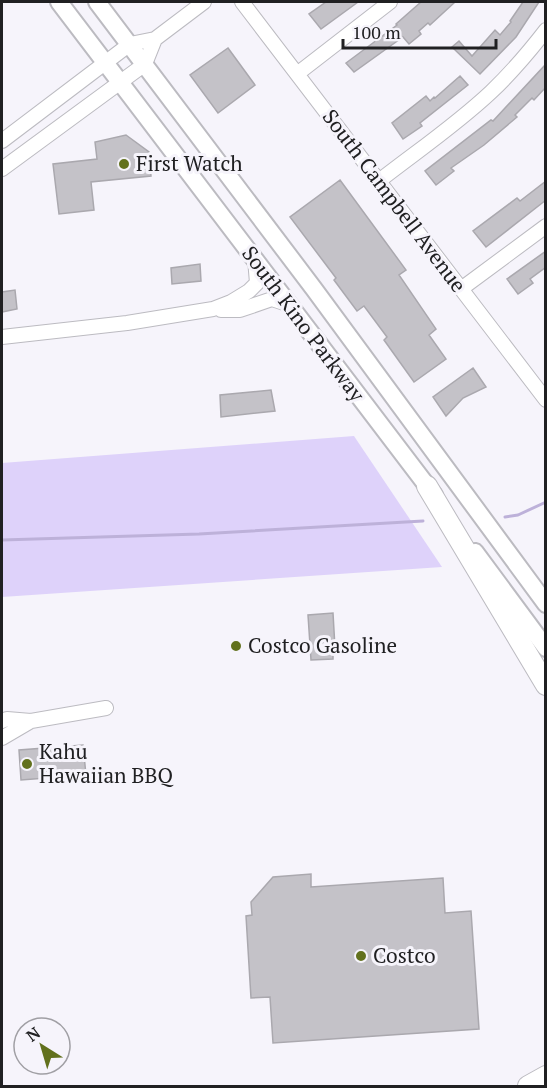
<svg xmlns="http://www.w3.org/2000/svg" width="547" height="1088" font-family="'PT Serif',serif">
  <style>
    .green { fill: #ded2fa }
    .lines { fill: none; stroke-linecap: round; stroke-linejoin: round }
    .stream { stroke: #bdb1d9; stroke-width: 3 }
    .building { fill: #c4c2c8; stroke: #aaa8ae; stroke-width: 1.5 }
    .minor-casing { stroke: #bcbbc1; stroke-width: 16 }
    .major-casing { stroke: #bcbbc1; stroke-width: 20 }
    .highway-casing { stroke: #bcbbc1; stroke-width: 22 }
    .minor { stroke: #fff; stroke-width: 14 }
    .major { stroke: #fff; stroke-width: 16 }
    .highway { stroke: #fff; stroke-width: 20 }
    .poi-dot { fill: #62711d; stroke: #f6f4fb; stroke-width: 2 }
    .labels { text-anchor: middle; stroke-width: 6; stroke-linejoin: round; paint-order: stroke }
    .poi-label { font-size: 21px; fill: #202022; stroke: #f6f4fb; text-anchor: start }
    .street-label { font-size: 21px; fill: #202022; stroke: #f6f4fb }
  </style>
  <rect width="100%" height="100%" fill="#f6f4fb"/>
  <path class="green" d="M 354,436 L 442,567 L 2,597 L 2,463 Z"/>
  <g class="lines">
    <path class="stream" d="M 505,517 L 518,515 L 546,502
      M 2,540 L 199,534 L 423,521"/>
  </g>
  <path class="building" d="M 326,2 L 358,2 L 321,29 L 309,14 Z
    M 421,2 L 455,2 L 430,25 L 428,23 L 419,31 L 421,34 L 409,44 L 403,37 L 354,72 L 346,63 L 397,25 L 396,24 Z
    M 523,2 L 539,2 L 516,37 L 480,74 L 452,47 L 459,41 L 472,56 L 495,30 L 500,35 L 511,22 L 510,21 Z
    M 228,48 L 255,85 L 218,113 L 190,75 Z
    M 546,64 L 546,87 L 534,100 L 532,98 L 515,115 L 517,117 L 484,145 L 451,168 L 454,171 L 436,185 L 425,171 L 491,120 L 493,121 Z
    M 460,76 L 468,85 L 420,123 L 422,126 L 403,139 L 392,123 L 426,96 L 430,101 L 434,97 L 435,98 Z
    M 126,135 L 149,152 L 151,176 L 91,182 L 94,210 L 59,214 L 53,164 L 97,159 L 95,142 Z
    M 340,180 L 406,270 L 399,275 L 436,329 L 429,335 L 446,359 L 414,382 L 384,340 L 387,337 L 364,306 L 357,311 L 334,280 L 336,278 L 290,217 Z
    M 546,181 L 546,200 L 486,247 L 473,231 L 517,198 L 520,201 Z
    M 546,251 L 546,267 L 530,279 L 533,283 L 518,294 L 507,279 Z
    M 200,264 L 201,281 L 172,284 L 171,268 Z
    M 15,290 L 17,309 L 2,312 L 2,292 Z
    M 473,368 L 486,387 L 463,398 L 446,416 L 433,397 Z
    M 271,390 L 275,411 L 221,417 L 220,395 Z
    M 333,613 L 335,648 L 333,648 L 333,659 L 311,660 L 308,615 Z
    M 83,745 L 86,775 L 21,780 L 19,750 Z
    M 311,874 L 311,887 L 443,878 L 445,913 L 471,911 L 479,1029 L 273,1043 L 270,997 L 251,998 L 246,916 L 252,915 L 251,902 L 273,877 Z"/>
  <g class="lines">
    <defs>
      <path id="minor" d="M 242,2 L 546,400
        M 297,74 L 390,2
        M 2,141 L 130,44 L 155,39
        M 2,169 L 145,64 L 155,39 L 204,2
        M 379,181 C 416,152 456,125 491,92 C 511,73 529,52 546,30
        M 461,289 L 546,226
        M 221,310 L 240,310 L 272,299 L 290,305
        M 2,337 L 127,323 L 213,309 L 231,302 L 249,291 L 257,283 L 255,259
        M 2,721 L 7,719 L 31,721 L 106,708
        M 2,738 L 31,721"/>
      <path id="major" d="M 59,2 L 434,495
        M 97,2 L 314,289 L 546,604
        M 475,552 L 546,648"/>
      <path id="highway" d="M 427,486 L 546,685
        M 528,1086 L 546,1076"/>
    </defs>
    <use href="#minor" class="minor-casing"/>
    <use href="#major" class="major-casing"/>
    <use href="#highway" class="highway-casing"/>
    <use href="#minor" class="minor"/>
    <use href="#major" class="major"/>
    <use href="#highway" class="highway"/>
  </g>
  <g class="poi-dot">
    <circle cx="124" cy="164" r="6"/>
    <circle cx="236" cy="646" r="6"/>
    <circle cx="27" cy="764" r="6"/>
    <circle cx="361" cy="956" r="6"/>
  </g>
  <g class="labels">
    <g class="poi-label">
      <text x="136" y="171">First Watch</text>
      <text x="248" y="653">Costco Gasoline</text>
      <text x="39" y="759">Kahu<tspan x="39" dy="24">Hawaiian BBQ</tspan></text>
      <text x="373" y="963">Costco</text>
    </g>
    <g class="street-label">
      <text transform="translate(394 201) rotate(53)" y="7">South Campbell Avenue</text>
      <text transform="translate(303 324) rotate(53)" y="7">South Kino Parkway</text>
    </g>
  </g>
  <rect width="547" height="1088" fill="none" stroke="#202022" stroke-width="6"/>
  <g transform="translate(42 1046) rotate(323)"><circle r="28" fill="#f6f4fb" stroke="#a09fa4" stroke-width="1.5"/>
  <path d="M0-4.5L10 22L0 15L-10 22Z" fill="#62711d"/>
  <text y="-9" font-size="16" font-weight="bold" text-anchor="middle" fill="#202022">N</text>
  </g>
  <path d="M343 39v9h153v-9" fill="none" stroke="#202022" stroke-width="3"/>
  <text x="352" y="39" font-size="18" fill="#202022" stroke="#f6f4fb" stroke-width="4.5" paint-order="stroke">100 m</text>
</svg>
